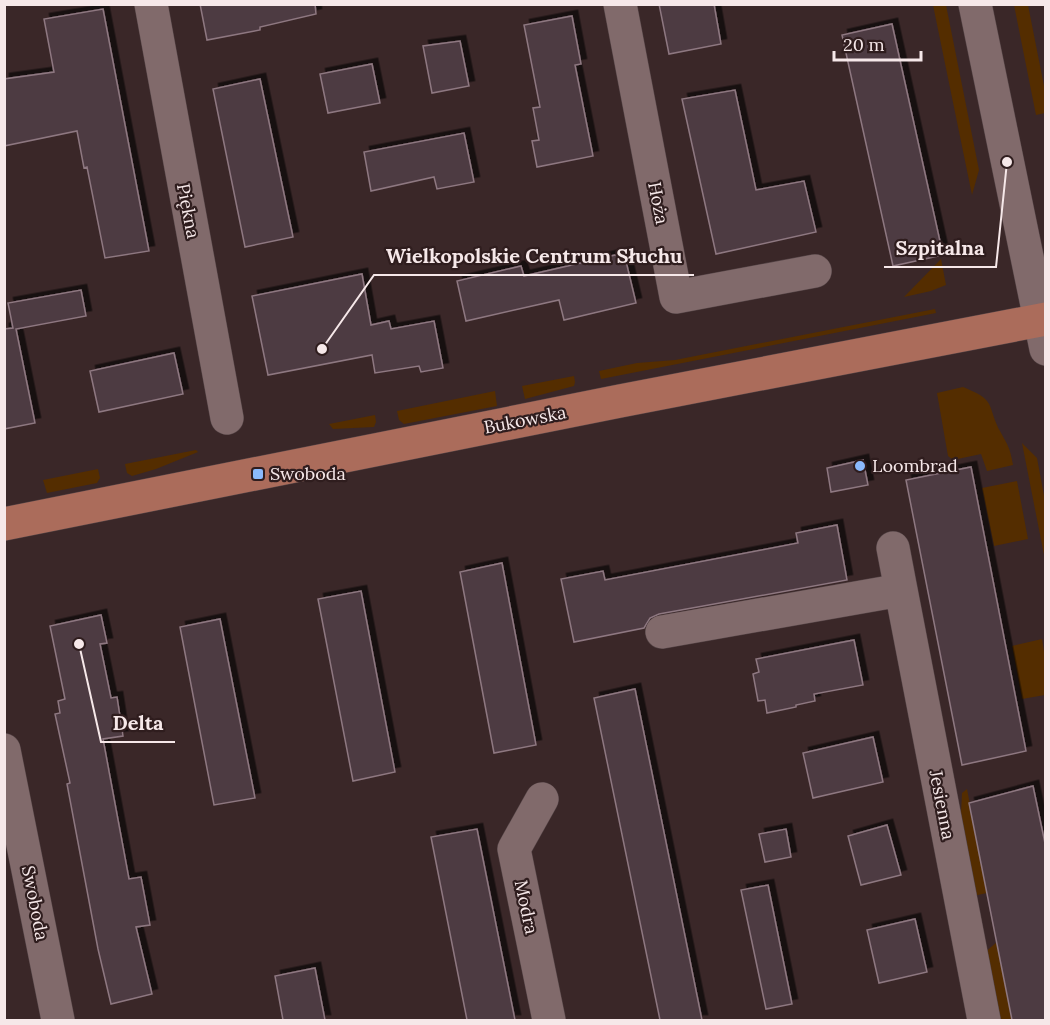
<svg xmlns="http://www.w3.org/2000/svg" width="1050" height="1025" font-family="Lora,serif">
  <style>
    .green { fill: #542d00 }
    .building { fill: #4e3b43; stroke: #8e7881; stroke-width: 1.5; filter: url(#shadow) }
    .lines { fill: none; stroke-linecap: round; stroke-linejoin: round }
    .minor-casing { stroke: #534345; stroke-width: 34 }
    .major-casing { stroke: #534345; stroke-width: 34 }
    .minor { stroke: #816a6b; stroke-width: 33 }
    .major { stroke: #ab6c5b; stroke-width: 33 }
    .poi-dot { fill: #8abafc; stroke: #2f1d1e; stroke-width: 2 }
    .labels { text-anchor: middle; stroke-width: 4.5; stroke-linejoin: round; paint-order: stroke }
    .street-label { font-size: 18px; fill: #f6e8e9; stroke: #2f1d1e }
    .poi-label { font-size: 18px; fill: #f6e8e9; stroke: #2f1d1e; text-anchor: start }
    .leader { fill: none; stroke: #f6e8e9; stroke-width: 2 }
    .callout-dot { fill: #f6e8e9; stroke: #2f1d1e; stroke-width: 2 }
    .callout-label { font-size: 20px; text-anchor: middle; font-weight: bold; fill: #f6e8e9; stroke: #2f1d1e; stroke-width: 4.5; stroke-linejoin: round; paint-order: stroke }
  </style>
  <defs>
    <filter id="shadow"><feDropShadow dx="5.5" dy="-5.5" stdDeviation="0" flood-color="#0009"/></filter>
  </defs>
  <rect width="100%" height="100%" fill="#3a2728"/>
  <path class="green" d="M 933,5 L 946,5 L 979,170 L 972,195 Z
    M 1014,5 L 1028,5 L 1045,91 L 1045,113 L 1036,115 Z
    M 941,259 L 946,285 L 931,291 L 904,297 Z
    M 935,309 L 936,313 L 601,379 L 599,371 L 637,363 L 675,360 Z
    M 574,376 L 575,382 L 574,386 L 525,399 L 522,386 Z
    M 963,387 C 997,401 986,403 1000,431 C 1008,446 1010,447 1013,465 L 987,471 L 981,454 L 953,460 L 948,456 L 937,393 Z
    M 495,391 L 497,406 L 404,424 L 399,420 L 397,411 Z
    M 375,415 L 376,422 L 374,427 L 333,429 L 329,424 Z
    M 1022,443 L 1037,458 L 1045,501 L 1045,560 Z
    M 196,450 L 198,452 L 156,469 L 132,476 L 127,473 L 125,464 Z
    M 98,469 L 100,478 L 97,483 L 47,493 L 43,480 Z
    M 1017,481 L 1028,539 L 994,546 L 982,488 Z
    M 1042,639 L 1045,658 L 1045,695 L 1022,699 L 1012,646 Z
    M 967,789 L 987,893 L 973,896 L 960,834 L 962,793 Z
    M 997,942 L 1012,1020 L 1000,1020 L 996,1011 L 984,953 Z"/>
  <path class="building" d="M 200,4 L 315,4 L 316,14 L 260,27 L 260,30 L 207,40 Z
    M 659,4 L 714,4 L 721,44 L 669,54 Z
    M 103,9 L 149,251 L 105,258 L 87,167 L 84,168 L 77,131 L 4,146 L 4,79 L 54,72 L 44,19 Z
    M 572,16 L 581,64 L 575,65 L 593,156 L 537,167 L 532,141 L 539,140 L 533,108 L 540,107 L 524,25 Z
    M 892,24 L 943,255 L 893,266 L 842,35 Z
    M 460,41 L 469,86 L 432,93 L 423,46 Z
    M 372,64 L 380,103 L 328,113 L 320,74 Z
    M 260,79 L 293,237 L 245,247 L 213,89 Z
    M 735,90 L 756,190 L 804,181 L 816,232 L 716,254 L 682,99 Z
    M 464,133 L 474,182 L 437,189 L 434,177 L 371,191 L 364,152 Z
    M 624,253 L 636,303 L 564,320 L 559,300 L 466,321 L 457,281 L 521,266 L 524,276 Z
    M 362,274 L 371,325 L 389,321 L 391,329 L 434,321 L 443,368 L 421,372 L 419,366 L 375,373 L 372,355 L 268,375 L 252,296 Z
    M 81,290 L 86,316 L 16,329 L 35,423 L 4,429 L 4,329 L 13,328 L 8,303 Z
    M 174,353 L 183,394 L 99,412 L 90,371 Z
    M 863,460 L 868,485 L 831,492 L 827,468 Z
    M 971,467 L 1026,751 L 962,765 L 906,480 Z
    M 837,525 L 847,580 L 659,614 L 650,618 L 644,628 L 574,642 L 561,579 L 603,571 L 605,580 L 798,543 L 796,533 Z
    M 502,563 L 536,745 L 494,753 L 460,572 Z
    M 361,591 L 395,772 L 353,781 L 318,599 Z
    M 101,615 L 107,643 L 100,644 L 111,698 L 117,697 L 123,736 L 103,739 L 129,879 L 141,877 L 150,925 L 136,927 L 152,994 L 111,1004 L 98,949 L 67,784 L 70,783 L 55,714 L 60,713 L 58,701 L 65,699 L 50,626 Z
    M 220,619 L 255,798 L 214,805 L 180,627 Z
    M 854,640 L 863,685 L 814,694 L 815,701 L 796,705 L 796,707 L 767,713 L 765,700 L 758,701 L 753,674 L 759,672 L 756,659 Z
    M 635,689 L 702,1020 L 660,1020 L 594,698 Z
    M 873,737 L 883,782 L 813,798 L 803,753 Z
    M 1033,786 L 1046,848 L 1046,1020 L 1012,1020 L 969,803 Z
    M 887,825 L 901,875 L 861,885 L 848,836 Z
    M 477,829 L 515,1020 L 467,1020 L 431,837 Z
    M 786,829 L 791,857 L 765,862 L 759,834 Z
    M 768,885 L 792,1004 L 766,1009 L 741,890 Z
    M 915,919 L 927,972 L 879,983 L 867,930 Z
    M 315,968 L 325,1020 L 283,1020 L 275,976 Z"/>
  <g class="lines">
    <defs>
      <path id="minor" d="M 151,4 L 227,418
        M 620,4 L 676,297 L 815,271
        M 975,4 L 1046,349
        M 893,548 L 901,590
        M 662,632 L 901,590 L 984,1020
        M 4,750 L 58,1020
        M 542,799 L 514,849 L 549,1020"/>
      <path id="major" d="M 4,524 L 620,401 L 1046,319"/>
    </defs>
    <use href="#minor" class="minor-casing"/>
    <use href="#major" class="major-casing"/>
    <use href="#minor" class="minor"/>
    <use href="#major" class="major"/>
  </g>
  <g class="poi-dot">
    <circle cx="860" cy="466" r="6"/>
    <rect x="252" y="468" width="12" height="12" rx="3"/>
  </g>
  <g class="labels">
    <g class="street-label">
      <text transform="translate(658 203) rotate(79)" y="6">Hoża</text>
      <text transform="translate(188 211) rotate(79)" y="6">Piękna</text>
      <text transform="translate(525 420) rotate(-11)" y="6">Bukowska</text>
      <text transform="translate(942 805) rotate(79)" y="6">Jesienna</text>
      <text transform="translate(35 903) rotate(79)" y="6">Swoboda</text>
      <text transform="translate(526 907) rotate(78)" y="6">Modra</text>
    </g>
    <g class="poi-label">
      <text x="872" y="472">Loombrad</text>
      <text x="270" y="480">Swoboda</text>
    </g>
  </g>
  <path class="leader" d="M1007 162L996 267H884M322 349L374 275H694M79 644L101 742H175"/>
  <g class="callout-dot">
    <circle cx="1007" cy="162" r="6"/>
    <circle cx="322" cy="349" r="6"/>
    <circle cx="79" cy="644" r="6"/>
  </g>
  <g class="callout-label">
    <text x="940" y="255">Szpitalna</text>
    <text x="534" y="263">Wielkopolskie Centrum Słuchu</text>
    <text x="138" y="730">Delta</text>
  </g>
  <rect width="1050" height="1025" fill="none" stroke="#f6e8e9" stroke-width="12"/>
  <path d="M834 51v9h87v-9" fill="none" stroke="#f6e8e9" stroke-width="3"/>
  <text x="843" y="51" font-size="18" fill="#f6e8e9" stroke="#2f1d1e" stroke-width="4.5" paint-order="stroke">20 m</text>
</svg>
